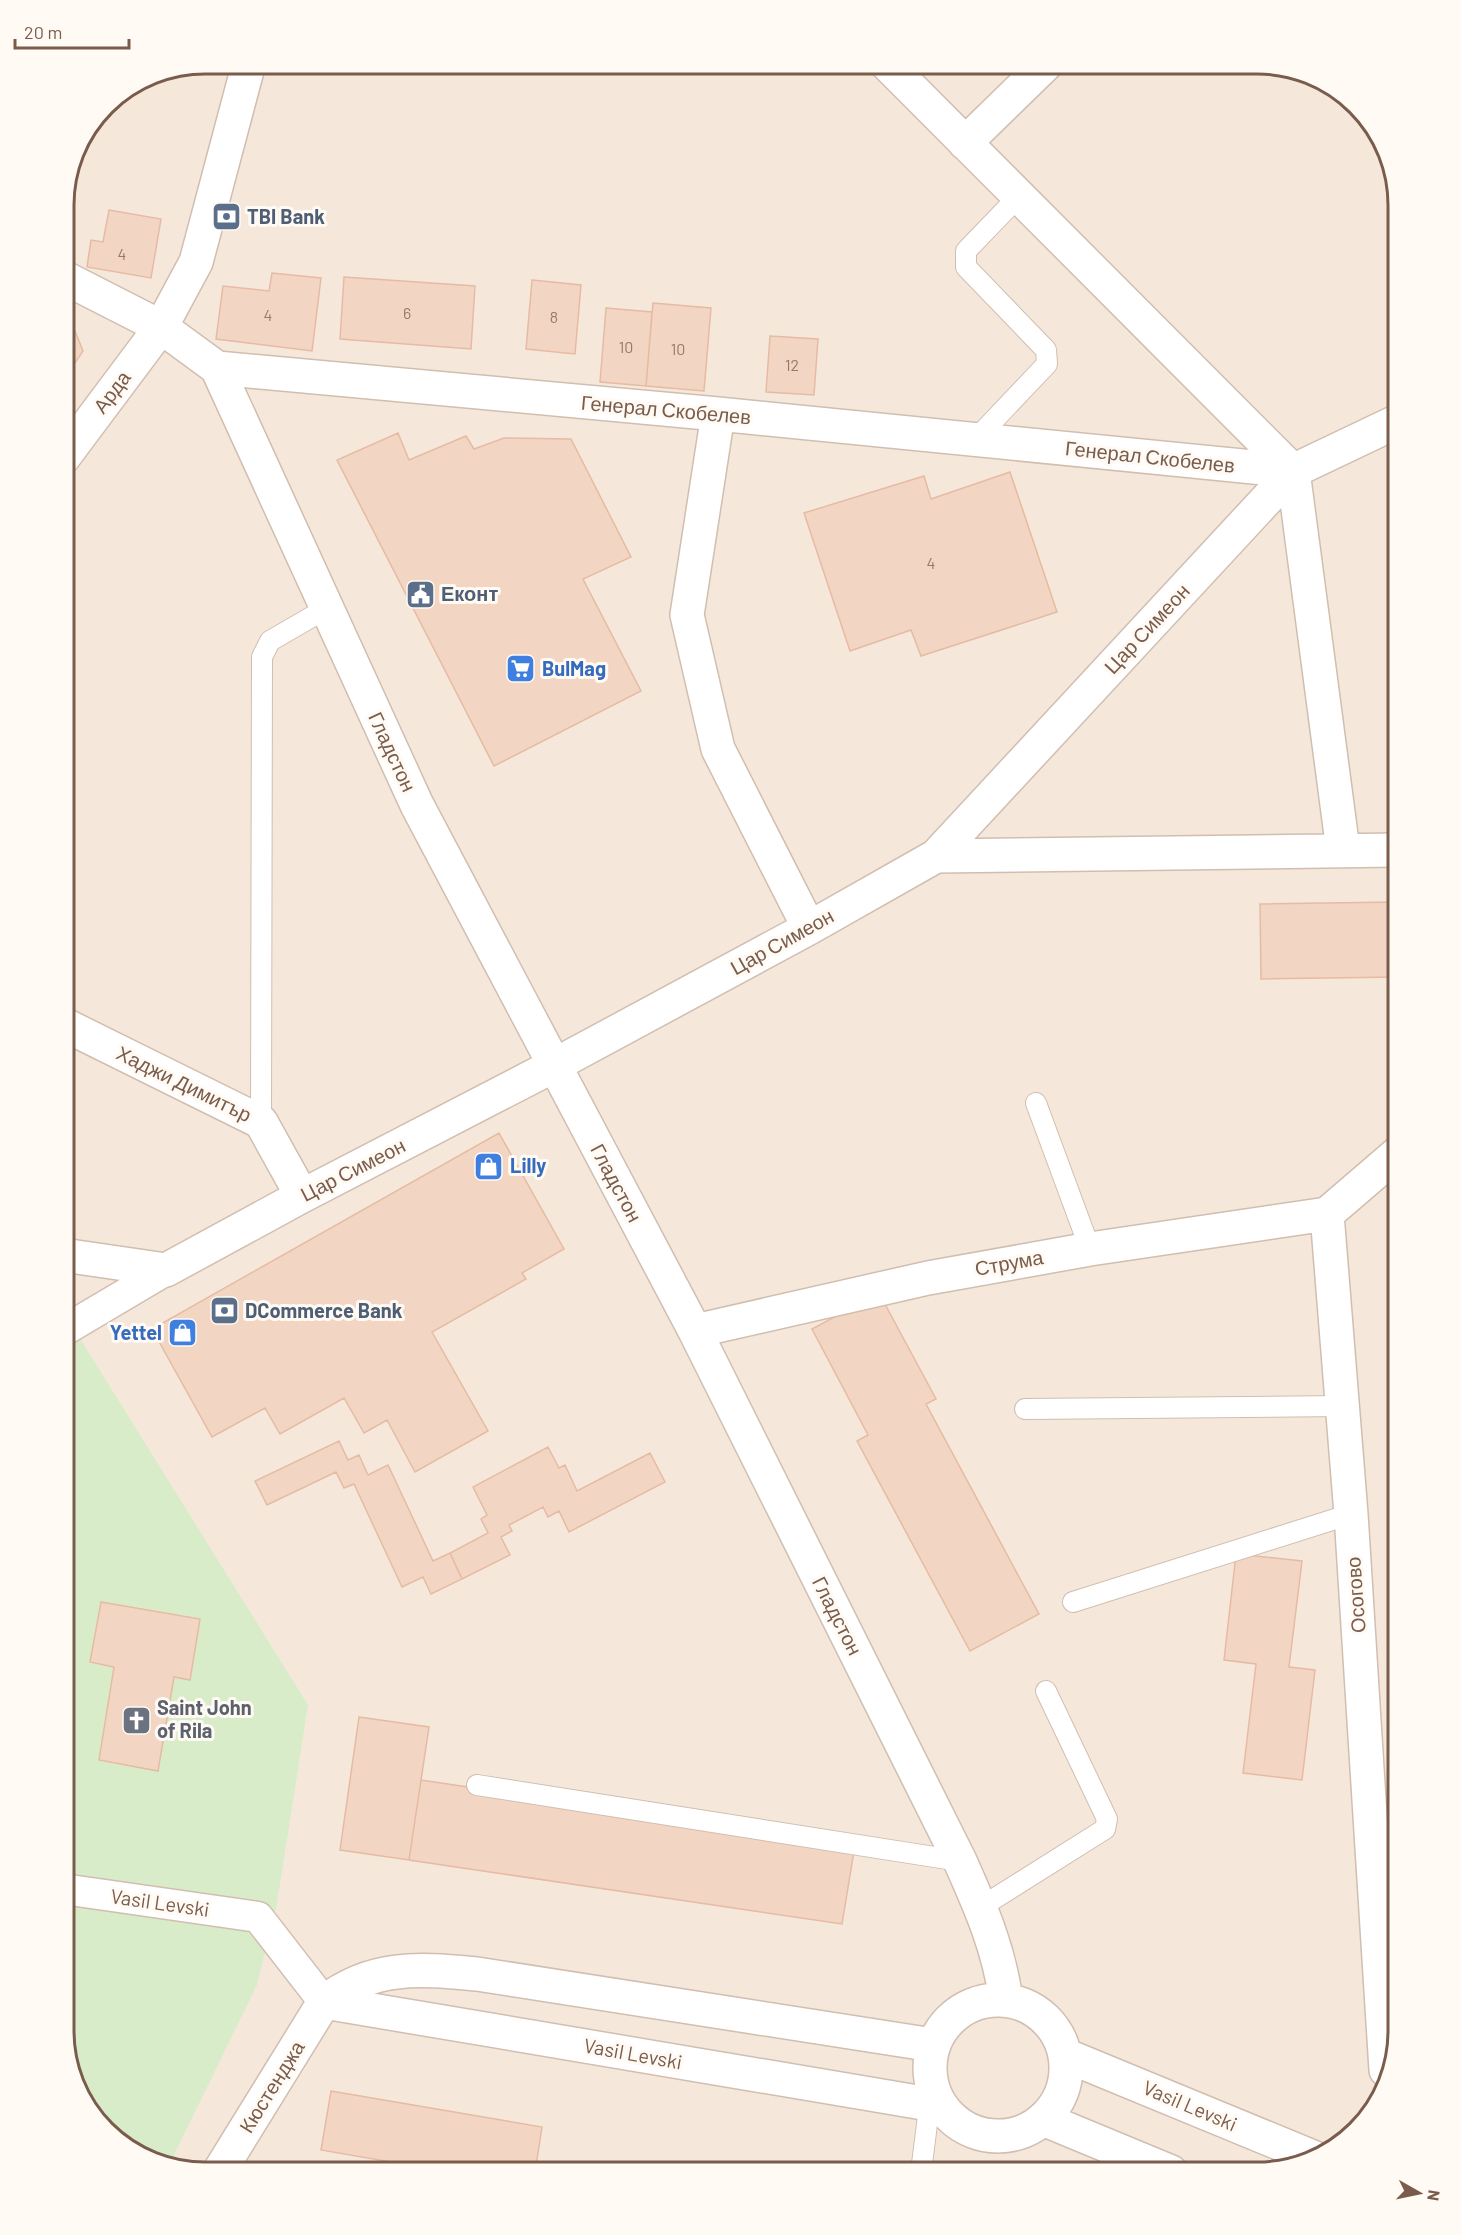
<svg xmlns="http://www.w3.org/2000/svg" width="1461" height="2235" font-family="Barlow,sans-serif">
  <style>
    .residential { fill: #f5e8da }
    .green { fill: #d8ecc9 }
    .building { fill: #f3d5c3; stroke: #e6bba3; stroke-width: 1.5 }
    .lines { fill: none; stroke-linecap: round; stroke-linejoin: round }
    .service-casing { stroke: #d1beb0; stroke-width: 22 }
    .pedestrian-casing { stroke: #d1beb0; stroke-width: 33 }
    .minor-casing { stroke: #d1beb0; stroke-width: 36 }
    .service { stroke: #fff; stroke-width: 20 }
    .pedestrian { stroke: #fff; stroke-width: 30 }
    .minor { stroke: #fff; stroke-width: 33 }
    .labels { text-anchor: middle; stroke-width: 6; stroke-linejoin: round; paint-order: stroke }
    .number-label { font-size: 16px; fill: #987a6a }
    .service-label { font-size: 20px; font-weight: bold; fill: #4e5e75; stroke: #fffaf3; text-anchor: start }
    .street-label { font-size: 20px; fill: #7a5c4d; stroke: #fffaf3 }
    .shop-label { font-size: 20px; font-weight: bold; fill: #366cbe; stroke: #fffaf3; text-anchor: start }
    .worship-label { font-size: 20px; font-weight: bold; fill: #5b616d; stroke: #fffaf3; text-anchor: start }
    .rim { fill: none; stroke: #7a5c4d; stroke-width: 3 }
  </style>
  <rect width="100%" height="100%" fill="#fdf6ec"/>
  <path class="residential" d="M 205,63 L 1266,63 L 1335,87 L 1383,142 L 1398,205 L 1398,2030 L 1374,2109 L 1319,2157 L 1256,2172 L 196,2172 L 126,2148 L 78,2093 L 63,2030 L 63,196 L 74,150 L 105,104 L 151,74 Z"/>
  <path class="green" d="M 66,1316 L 308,1705 L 277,1903 L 257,1985 L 170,2163 L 126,2148 L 78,2093 L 63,2030 L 63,1318 Z"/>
  <path class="building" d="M 109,210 L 161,219 L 151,278 L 87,267 L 91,240 L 103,242 Z
    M 272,273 L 321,278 L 312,351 L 216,339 L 223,286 L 269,291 Z
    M 344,277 L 475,286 L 471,349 L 340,339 Z
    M 532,280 L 581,285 L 575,354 L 526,349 Z
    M 653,303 L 711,308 L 704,391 L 646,386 Z
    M 606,308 L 652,312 L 646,386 L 600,382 Z
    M 63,326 L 75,331 L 83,351 L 63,381 Z
    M 770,336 L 818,339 L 814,395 L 766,392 Z
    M 398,433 L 409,460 L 466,436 L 474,449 L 504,438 L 571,439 L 631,557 L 583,579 L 641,691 L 494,766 L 337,460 Z
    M 1010,472 L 1057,612 L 921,656 L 911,630 L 850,651 L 804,513 L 924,476 L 931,499 Z
    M 1398,902 L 1398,977 L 1261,979 L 1260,904 Z
    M 499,1133 L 564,1249 L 522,1273 L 526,1279 L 432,1332 L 488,1431 L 415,1472 L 387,1420 L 364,1433 L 344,1398 L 280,1434 L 265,1408 L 212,1437 L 152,1329 Z
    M 879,1293 L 936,1399 L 926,1404 L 1039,1614 L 970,1651 L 857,1441 L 868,1435 L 812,1329 Z
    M 339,1441 L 348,1460 L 359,1455 L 368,1475 L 388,1465 L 433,1561 L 450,1553 L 462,1579 L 431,1594 L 423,1577 L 402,1587 L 354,1484 L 344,1488 L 336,1472 L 267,1505 L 255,1481 Z
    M 548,1447 L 559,1468 L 565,1465 L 577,1491 L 650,1453 L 665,1482 L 569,1532 L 559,1511 L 548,1517 L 543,1507 L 509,1525 L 512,1531 L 501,1537 L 510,1555 L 462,1579 L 450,1553 L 488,1533 L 481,1519 L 487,1515 L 473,1487 Z
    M 1236,1554 L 1302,1561 L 1289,1667 L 1315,1670 L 1302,1780 L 1243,1773 L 1256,1664 L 1224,1660 Z
    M 101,1602 L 200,1619 L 190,1680 L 174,1677 L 158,1771 L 99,1760 L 114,1667 L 90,1662 Z
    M 359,1717 L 429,1727 L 409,1860 L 340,1850 Z
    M 421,1780 L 855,1845 L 842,1924 L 409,1860 Z
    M 331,2091 L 542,2127 L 535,2172 L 448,2172 L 321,2150 Z"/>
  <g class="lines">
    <defs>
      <path id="service" d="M 975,440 L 1047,364 L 1046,350 L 966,267 L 966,251 L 1018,197
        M 1036,1103 L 1090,1249
        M 261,1122 L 262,657 L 270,641 L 327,608
        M 1025,1409 L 1342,1406
        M 1073,1602 L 1351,1514
        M 477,1785 L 960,1861
        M 981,1907 L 1105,1829 L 1107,1819 L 1046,1691
        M 921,2172 L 932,2084"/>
      <path id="pedestrian" d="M 63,1331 L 166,1270
        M 63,1889 L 258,1917 L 324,2002"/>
      <path id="minor" d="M 886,63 L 1293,471 L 1343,850
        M 965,143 L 1047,63
        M 63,277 L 161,327 L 217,368 L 718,414 L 1293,471
        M 217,368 L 417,805 L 695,1331 L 960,1861 C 981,1908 999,1949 1006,2000
        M 718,414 L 687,615 L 718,749 L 809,928
        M 63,458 L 161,327 L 196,262 L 249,63
        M 936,856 L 1398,850
        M 63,1024 L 261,1122 L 302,1196
        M 63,1255 L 166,1270 L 302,1196 L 553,1066 L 809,928 L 936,856 L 1293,471 L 1398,421
        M 695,1331 L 928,1278 L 1090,1249 L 1327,1214
        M930 2068a68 68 0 1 1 136 0a68 68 0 1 1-136 0Z
        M 324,2002 L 941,2106
        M 1065,2055 L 1315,2158
        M 1386,2070 L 1351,1514 L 1327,1214 L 1398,1153
        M 1043,2119 L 1171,2172
        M 219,2172 L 324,2002 C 373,1964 420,1969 477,1974 L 933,2045"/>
    </defs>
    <use href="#service" class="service-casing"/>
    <use href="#pedestrian" class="pedestrian-casing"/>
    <use href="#minor" class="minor-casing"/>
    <use href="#service" class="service"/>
    <use href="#pedestrian" class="pedestrian"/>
    <use href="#minor" class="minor"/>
  </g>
  <defs>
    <symbol id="bank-square" viewBox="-11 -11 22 22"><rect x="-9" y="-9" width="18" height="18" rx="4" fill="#5c6f8a" stroke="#fffaf3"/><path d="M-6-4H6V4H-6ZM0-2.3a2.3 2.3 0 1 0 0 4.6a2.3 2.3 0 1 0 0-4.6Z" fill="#fff"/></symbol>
    <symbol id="civic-square" viewBox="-11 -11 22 22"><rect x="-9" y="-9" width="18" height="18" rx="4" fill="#5c6f8a" stroke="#fffaf3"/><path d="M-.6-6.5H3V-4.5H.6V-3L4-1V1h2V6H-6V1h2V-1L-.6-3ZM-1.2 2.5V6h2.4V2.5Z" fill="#fff"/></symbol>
    <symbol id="supermarket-square" viewBox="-11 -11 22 22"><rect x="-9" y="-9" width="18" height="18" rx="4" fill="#3f7fe0" stroke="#fffaf3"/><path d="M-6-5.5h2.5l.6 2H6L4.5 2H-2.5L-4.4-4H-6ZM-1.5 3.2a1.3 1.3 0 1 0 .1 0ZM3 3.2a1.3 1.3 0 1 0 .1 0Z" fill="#fff"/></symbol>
    <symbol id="shop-square" viewBox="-11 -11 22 22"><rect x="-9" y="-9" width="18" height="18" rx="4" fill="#3f7fe0" stroke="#fffaf3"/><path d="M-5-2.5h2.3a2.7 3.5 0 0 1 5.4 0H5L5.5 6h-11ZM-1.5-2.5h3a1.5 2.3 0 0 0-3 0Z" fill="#fff"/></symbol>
    <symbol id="church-square" viewBox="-11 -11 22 22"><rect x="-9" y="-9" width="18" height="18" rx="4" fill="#6b7280" stroke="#fffaf3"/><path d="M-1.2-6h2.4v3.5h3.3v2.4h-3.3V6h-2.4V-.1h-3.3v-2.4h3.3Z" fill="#fff"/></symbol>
  </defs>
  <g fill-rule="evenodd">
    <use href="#bank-square" x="210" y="200" width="33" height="33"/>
    <use href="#civic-square" x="404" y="578" width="33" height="33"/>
    <use href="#supermarket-square" x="504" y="652" width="33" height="33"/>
    <use href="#shop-square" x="472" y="1150" width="33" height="33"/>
    <use href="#bank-square" x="208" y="1294" width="33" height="33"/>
    <use href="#shop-square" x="166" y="1316" width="33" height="33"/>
    <use href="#church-square" x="120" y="1704" width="33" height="33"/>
  </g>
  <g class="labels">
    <g class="number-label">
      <text x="122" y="260">4</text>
      <text x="407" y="319">6</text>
      <text x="268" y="321">4</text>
      <text x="554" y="323">8</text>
      <text x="626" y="353">10</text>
      <text x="678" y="355">10</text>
      <text x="792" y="371">12</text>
      <text x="931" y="569">4</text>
    </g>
    <g class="service-label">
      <text x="247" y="224">TBI Bank</text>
      <text x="441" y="601">Еконт</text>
      <text x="245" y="1318">DCommerce Bank</text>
    </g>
    <g class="street-label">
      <text transform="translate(112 392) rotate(-53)" y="7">Арда</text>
      <text transform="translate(666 410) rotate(5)" y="7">Генерал Скобелев</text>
      <text transform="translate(1150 457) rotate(6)" y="7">Генерал Скобелев</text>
      <text transform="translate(1147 629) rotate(-47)" y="7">Цар Симеон</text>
      <text transform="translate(392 752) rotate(65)" y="7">Гладстон</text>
      <text transform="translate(782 942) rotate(-29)" y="7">Цар Симеон</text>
      <text transform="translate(184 1084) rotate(26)" y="7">Хаджи Димитър</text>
      <text transform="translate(353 1170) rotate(-27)" y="7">Цар Симеон</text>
      <text transform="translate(616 1183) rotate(62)" y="7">Гладстон</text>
      <text transform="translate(1009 1263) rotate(-10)" y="7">Струма</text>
      <text transform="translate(1356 1595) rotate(-94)" y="7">Осогово</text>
      <text transform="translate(837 1616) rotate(63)" y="7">Гладстон</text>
      <text transform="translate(160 1903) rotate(8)" y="7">Vasil Levski</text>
      <text transform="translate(633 2054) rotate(10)" y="7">Vasil Levski</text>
      <text transform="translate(272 2087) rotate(-58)" y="7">Кюстенджа</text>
      <text transform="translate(1190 2106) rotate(23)" y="7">Vasil Levski</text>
    </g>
    <g class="shop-label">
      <text x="542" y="676">BulMag</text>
      <text x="510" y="1173">Lilly</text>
      <text x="162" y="1340" text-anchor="end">Yettel</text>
    </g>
    <g class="worship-label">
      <text x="157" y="1715">Saint John<tspan x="157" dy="23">of Rila</tspan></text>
    </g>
  </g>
  <path d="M0 0H1461V2235H0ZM205 74H1257A131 131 0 0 1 1388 205V2031A131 131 0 0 1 1257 2162H205A131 131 0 0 1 74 2031V205A131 131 0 0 1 205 74Z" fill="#fffaf3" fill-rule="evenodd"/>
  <path class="rim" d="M205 74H1257A131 131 0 0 1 1388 205V2031A131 131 0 0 1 1257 2162H205A131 131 0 0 1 74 2031V205A131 131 0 0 1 205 74Z"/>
  <g transform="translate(1419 2193) rotate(99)" stroke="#fffaf3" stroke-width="4.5" paint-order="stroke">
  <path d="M0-4.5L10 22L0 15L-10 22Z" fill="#7a5c4d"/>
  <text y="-9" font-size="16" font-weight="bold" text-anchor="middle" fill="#7a5c4d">N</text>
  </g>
  <path d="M15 39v9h114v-9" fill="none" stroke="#7a5c4d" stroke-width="3"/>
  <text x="24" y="39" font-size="18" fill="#7a5c4d" stroke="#fffaf3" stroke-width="4.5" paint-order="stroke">20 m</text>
</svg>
